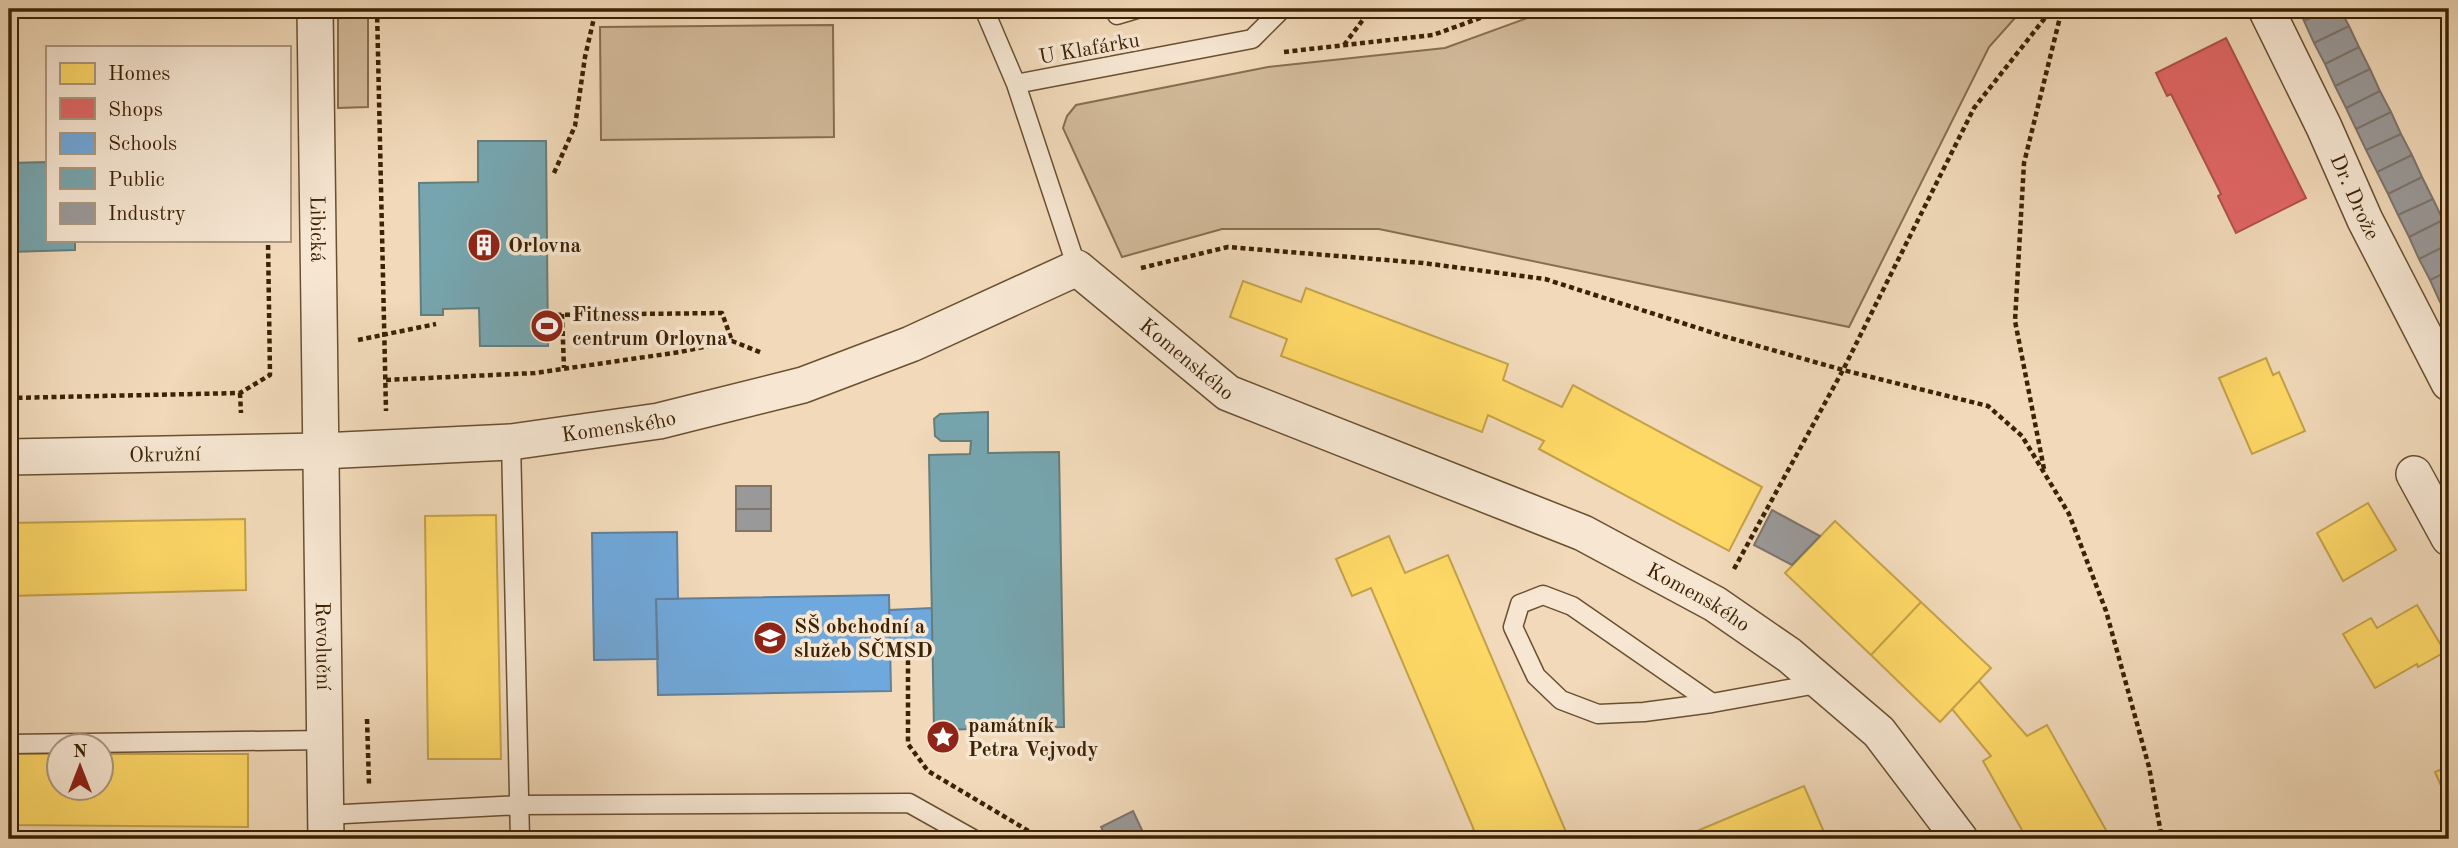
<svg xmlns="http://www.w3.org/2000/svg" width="2458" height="848" font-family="'Old Standard TT',serif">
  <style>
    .green { fill: #d2ba9a; stroke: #876e4e; stroke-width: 2 }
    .homes { fill: #ffd966; stroke: #c4a248; stroke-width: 2 }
    .shops { fill: #e06666; stroke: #af5248; stroke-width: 2 }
    .schools { fill: #6fa8dc; stroke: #60809b; stroke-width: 2 }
    .public { fill: #76a5af; stroke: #657e7b; stroke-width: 2 }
    .industry { fill: #999; stroke: #7d756c; stroke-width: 2 }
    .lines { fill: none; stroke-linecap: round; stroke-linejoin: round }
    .service-casing { stroke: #695030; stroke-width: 21 }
    .minor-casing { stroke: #695030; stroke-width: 38 }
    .path { stroke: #3c2203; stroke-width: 4.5; stroke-dasharray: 5 3.5; stroke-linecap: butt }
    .service { stroke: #f6e6d2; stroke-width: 18 }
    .minor { stroke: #f6e6d2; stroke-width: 35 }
    .labels { text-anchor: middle; stroke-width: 7; stroke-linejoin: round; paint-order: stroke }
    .street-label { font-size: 21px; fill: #3c2203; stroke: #f6e6d2 }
    .poi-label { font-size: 21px; font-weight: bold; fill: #3c2203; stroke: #f6e6d2; text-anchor: start }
  </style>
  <rect width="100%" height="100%" fill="#f1d9b9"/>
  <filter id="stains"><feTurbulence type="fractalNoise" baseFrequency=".00286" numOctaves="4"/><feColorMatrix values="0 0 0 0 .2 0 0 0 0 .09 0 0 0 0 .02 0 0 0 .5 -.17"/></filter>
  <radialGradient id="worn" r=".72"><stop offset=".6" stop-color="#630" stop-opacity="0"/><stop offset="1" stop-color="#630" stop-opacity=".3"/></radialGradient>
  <path class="green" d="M 1552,9 L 2023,9 L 1989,47 L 1849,327 L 1379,229 L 1222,229 L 1122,257 L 1063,128 L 1067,116 L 1076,105 L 1268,67 L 1445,48 Z
    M 338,13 L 368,13 L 368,107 L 338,108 Z
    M 833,25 L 834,137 L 601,140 L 600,27 Z"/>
  <path class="homes" d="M 1243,281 L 1301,302 L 1306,288 L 1508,364 L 1503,380 L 1562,407 L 1573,385 L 1762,487 L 1729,551 L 1539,449 L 1544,441 L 1488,415 L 1482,432 L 1281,356 L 1287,339 L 1230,317 Z
    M 2266,358 L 2273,375 L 2279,372 L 2305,431 L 2252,454 L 2219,378 Z
    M 2368,503 L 2396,550 L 2343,581 L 2317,533 Z
    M 496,515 L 501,759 L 428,759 L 425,516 Z
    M 245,519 L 246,590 L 9,596 L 9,523 Z
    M 1835,521 L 1921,602 L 1871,655 L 1785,573 Z
    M 1389,536 L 1405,573 L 1448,555 L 1569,839 L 1452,839 L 1474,830 L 1371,588 L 1352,596 L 1336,559 Z
    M 1921,602 L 1991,668 L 1940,722 L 1871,655 Z
    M 2417,605 L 2445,652 L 2418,667 L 2417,664 L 2375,688 L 2343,634 L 2371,618 L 2377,628 Z
    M 1979,681 L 2027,736 L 2047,725 L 2111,839 L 2027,839 L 1983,761 L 1991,756 L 1952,709 Z
    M 9,754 L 60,754 L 60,788 L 102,788 L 102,754 L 248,754 L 248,827 L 9,825 Z
    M 2449,766 L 2449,804 L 2435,772 Z
    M 1804,786 L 1827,839 L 1678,839 Z"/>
  <path class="shops" d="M 2226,38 L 2306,198 L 2236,233 L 2218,196 L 2221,194 L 2171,94 L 2167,96 L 2156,73 Z"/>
  <path class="schools" d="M 677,532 L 678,599 L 656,599 L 658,659 L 594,660 L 592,533 Z
    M 889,595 L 891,691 L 658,695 L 656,599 Z
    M 932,608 L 933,648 L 890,650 L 889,610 Z"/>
  <path class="public" d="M 478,141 L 546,141 L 548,346 L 480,346 L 479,308 L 443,309 L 443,315 L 421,315 L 419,183 L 478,182 Z
    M 47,162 L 47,240 L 75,240 L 75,250 L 9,252 L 9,163 Z
    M 988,412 L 988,453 L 1059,452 L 1064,727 L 934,730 L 929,455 L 970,454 L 971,441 L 941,441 L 935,436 L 934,419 L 940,414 Z"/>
  <path class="industry" d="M 2298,9 L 2330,9 L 2304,21 Z
    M 2330,9 L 2340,9 L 2349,26 L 2314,43 L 2304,21 Z
    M 2349,26 L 2359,47 L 2325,64 L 2314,43 Z
    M 2359,47 L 2370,69 L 2335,86 L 2325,64 Z
    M 2370,69 L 2380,91 L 2346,108 L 2335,86 Z
    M 2380,91 L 2391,112 L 2356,129 L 2346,108 Z
    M 2391,112 L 2401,134 L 2366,150 L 2356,129 Z
    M 2401,134 L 2412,155 L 2377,172 L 2366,150 Z
    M 2412,155 L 2422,177 L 2388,194 L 2377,172 Z
    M 2422,177 L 2433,199 L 2398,215 L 2388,194 Z
    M 2433,199 L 2443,220 L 2409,237 L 2398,215 Z
    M 2443,220 L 2449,233 L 2449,244 L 2419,259 L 2409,237 Z
    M 2449,244 L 2449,271 L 2430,280 L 2419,259 Z
    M 2449,271 L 2449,297 L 2440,302 L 2430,280 Z
    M 736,486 L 771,486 L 771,509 L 736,509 Z
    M 736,509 L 771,509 L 771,531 L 736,531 Z
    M 1772,510 L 1820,536 L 1792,565 L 1754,545 Z
    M 1133,811 L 1142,830 L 1124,839 L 1107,839 L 1101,827 Z"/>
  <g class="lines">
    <defs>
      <path id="service" d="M 984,9 L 1016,84
        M 1117,15 L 1137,9
        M 1077,268 L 1016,84 L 1252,39 L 1282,9
        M 511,442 L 520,839
        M 1712,703 L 1572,606 L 1543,595 L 1520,604 L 1513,627 L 1536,676 L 1561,700 L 1598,714 L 1644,712 L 1712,703 L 1822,683
        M 9,744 L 325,740
        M 325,815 L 520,805 L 909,803 L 973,839"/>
      <g id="minor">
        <path id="s1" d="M 315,9 L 326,839"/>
        <path id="s2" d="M 2266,9 L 2324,127 L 2365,220 L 2449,383"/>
        <path id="s3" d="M 9,457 L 321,451 L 511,442 L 659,421 L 803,385 L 911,344 L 1077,268 L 1228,393 L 1583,533 L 1715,604 L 1789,655 L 1879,732 L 1960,839"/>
        <path d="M 2414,474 L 2449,538"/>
      </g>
    </defs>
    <use href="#service" class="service-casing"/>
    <use href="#minor" class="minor-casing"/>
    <path class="path" d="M 61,9 L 82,14 L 277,9
      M 377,9 L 386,411
      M 9,11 L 44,9
      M 1344,45 L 1371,9
      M 1284,52 L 1433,35 L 1505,9
      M 554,173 L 575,126 L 585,57 L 596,9
      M 1141,268 L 1228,247 L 1423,263 L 1545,279 L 1723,336 L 1843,370 L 1988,406 L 2022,436 L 2069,514 L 2106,611 L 2149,767 L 2162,839
      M 562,314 L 564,368
      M 548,315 L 722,313 L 732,341
      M 358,340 L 436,324
      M 386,380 L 535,373 L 680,352 L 732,341 L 762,353
      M 240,393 L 241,413
      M 9,398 L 240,393 L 270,375 L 268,240
      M 2044,469 L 2015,321 L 2024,163 L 2062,9
      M 1734,569 L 1843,370 L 1974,108 L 2052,9
      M 908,660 L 908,744 L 928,771 L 1042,839
      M 367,719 L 369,784"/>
    <use href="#service" class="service"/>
    <use href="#minor" class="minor"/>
  </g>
  <defs>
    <symbol id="building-disc" viewBox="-11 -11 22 22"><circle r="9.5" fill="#8f2418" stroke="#f6e6d2"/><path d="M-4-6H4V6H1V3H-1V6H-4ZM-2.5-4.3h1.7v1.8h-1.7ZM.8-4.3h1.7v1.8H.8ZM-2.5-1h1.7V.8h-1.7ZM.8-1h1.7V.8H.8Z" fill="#fff"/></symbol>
    <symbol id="stadium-disc" viewBox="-11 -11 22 22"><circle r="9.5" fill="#8f2418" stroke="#f6e6d2"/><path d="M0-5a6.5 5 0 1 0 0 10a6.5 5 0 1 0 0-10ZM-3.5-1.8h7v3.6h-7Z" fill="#fff"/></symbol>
    <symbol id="school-disc" viewBox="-11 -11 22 22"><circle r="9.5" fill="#8f2418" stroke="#f6e6d2"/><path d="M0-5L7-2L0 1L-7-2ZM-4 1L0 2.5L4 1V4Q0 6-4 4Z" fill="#fff"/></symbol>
    <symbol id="sight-disc" viewBox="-11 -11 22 22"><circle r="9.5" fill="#8f2418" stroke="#f6e6d2"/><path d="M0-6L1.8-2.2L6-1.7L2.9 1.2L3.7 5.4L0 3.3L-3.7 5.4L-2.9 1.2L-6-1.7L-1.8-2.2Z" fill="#fff"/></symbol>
  </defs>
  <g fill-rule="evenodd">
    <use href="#building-disc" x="465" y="226" width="38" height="38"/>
    <use href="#stadium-disc" x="528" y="307" width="38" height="38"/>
    <use href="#school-disc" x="751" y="619" width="38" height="38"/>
    <use href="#sight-disc" x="924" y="718" width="38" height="38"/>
  </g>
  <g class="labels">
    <g class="street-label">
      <text transform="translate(1089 48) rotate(-10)" y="7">U Klafárku</text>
      <text dy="7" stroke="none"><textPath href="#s2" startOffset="208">Dr. Drože</textPath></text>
      <text dy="7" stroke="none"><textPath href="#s1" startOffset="220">Libická</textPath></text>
      <text dy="7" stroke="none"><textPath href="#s3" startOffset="1241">Komenského</textPath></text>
      <text dy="7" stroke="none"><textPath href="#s3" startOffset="611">Komenského</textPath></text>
      <text dy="7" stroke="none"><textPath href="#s3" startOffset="156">Okružní</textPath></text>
      <text dy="7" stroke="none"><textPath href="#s3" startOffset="1808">Komenského</textPath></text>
      <text dy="7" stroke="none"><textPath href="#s1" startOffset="637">Revoluční</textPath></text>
    </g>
    <g class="poi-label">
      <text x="508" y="252">Orlovna</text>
      <text x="572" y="321">Fitness<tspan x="572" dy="24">centrum Orlovna</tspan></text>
      <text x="794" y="633">SŠ obchodní a<tspan x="794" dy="24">služeb SČMSD</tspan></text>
      <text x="968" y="732">památník<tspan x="968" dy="24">Petra Vejvody</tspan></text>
    </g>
  </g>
  <rect width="2458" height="848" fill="none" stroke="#f1d9b9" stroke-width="35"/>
  <rect x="10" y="10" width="2437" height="827" fill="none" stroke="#3c2203" stroke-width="3.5"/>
  <rect x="18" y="18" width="2423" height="813" fill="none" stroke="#3c2203" stroke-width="2"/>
  <rect x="46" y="46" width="245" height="196" fill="#f6e6d2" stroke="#ac987f" stroke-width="2"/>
  <rect x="60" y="63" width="35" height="21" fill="#ffd966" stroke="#ac987f" stroke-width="2"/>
  <text x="108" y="80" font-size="21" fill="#3c2203">Homes</text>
  <rect x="60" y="98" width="35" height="21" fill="#e06666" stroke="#ac987f" stroke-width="2"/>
  <text x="108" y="116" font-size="21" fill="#3c2203">Shops</text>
  <rect x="60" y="133" width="35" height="21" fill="#6fa8dc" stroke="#ac987f" stroke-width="2"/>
  <text x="108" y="150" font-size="21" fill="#3c2203">Schools</text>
  <rect x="60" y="168" width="35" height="21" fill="#76a5af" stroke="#ac987f" stroke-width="2"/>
  <text x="108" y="186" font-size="21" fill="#3c2203">Public</text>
  <rect x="60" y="203" width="35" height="21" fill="#999999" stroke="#ac987f" stroke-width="2"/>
  <text x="108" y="220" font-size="21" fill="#3c2203">Industry</text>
  <g transform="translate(80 767)"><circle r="33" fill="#f6e6d2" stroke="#ac987f" stroke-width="2"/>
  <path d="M0-5L12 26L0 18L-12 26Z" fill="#8f2418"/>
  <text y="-10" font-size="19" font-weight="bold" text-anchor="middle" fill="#3c2203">N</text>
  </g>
  <rect width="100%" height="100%" filter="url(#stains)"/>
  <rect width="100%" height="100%" fill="url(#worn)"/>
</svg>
